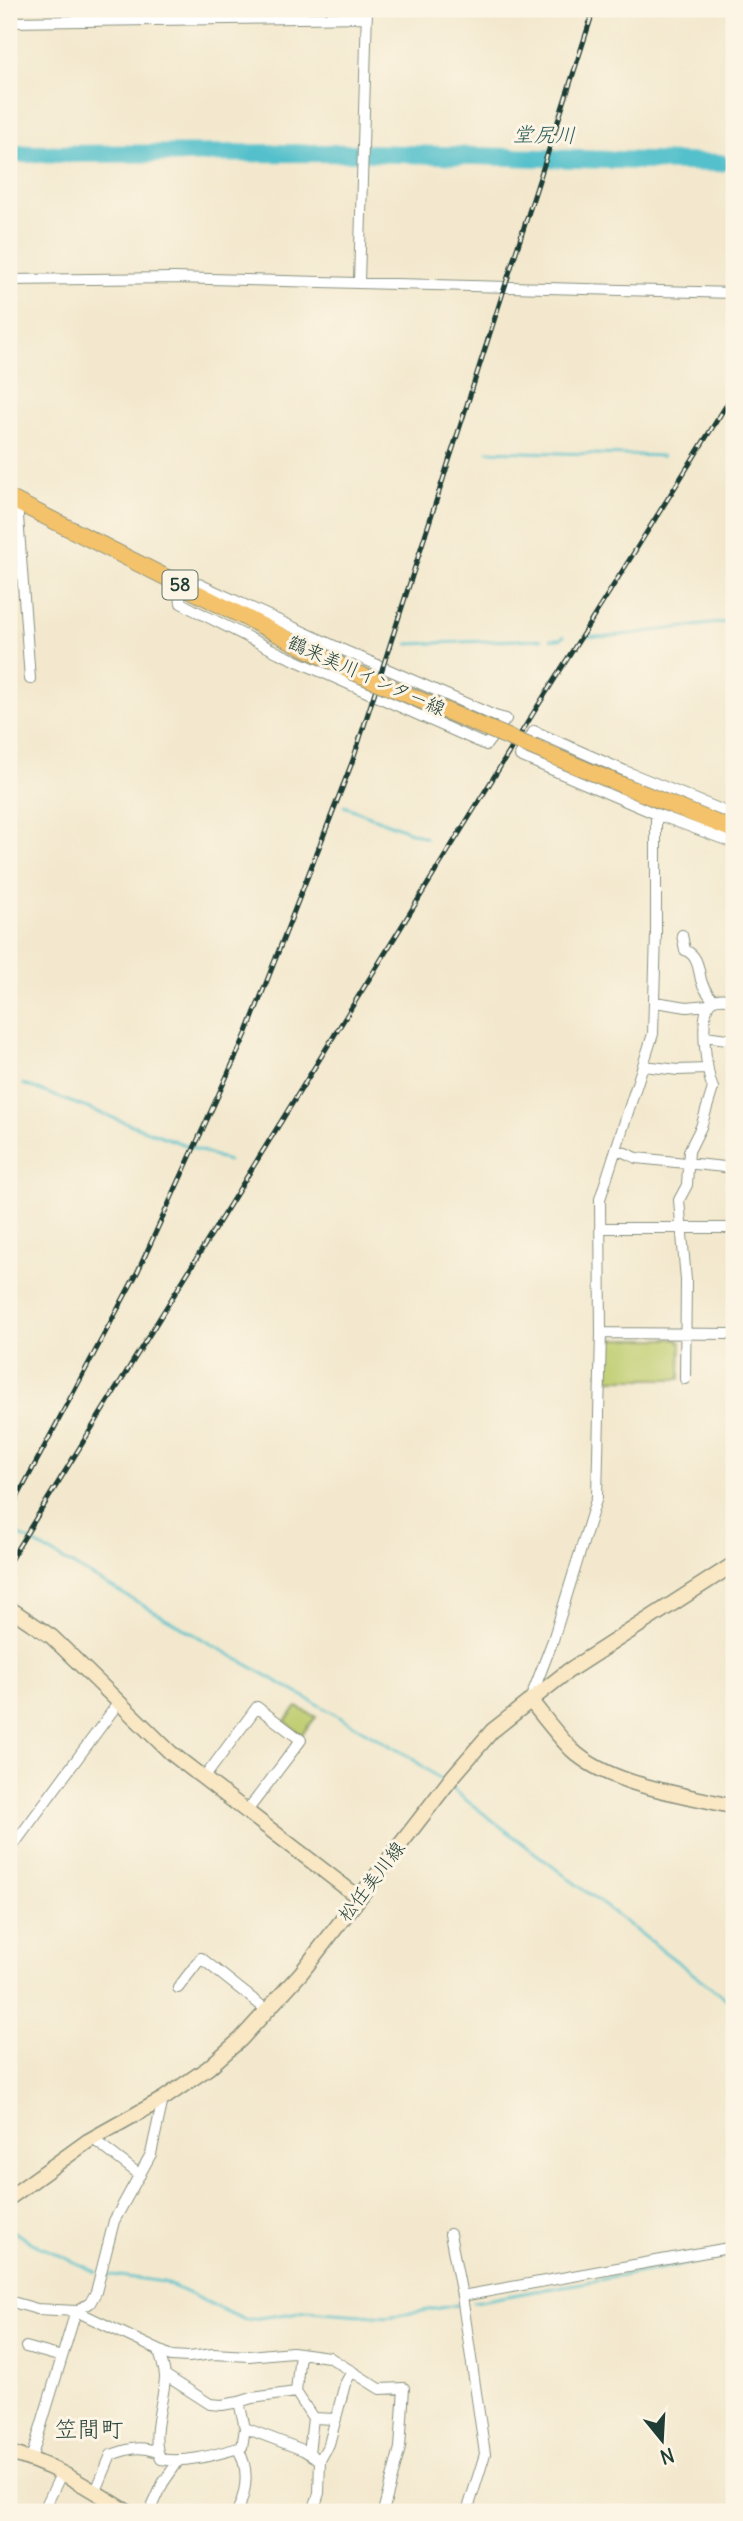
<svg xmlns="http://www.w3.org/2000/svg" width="743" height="2521" font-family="Delius,'Klee One',sans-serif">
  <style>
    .green { fill: #becc6d; stroke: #6e8450; stroke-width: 2 }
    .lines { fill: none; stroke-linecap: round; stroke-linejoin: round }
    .stream { stroke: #53c0cb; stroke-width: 2.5 }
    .river { stroke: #53c0cb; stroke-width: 18 }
    .street-casing { stroke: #899280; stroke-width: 12 }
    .secondary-casing { stroke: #899280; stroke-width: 17 }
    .primary-casing { stroke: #899280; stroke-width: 18 }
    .street { stroke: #fff; stroke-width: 10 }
    .secondary { stroke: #fae7c3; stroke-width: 14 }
    .primary { stroke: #f3c26a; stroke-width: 16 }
    .rail-casing { stroke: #1f3d34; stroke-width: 5 }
    .rail { stroke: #fcf5e5; stroke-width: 2.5; stroke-dasharray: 8; stroke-linecap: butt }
    .primary-bridge-casing { stroke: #899280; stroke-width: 18; stroke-linecap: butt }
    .primary-bridge { stroke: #f3c26a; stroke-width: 16 }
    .labels { text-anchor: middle; stroke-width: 6; stroke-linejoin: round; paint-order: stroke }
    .shield { fill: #fcf5e5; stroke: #617469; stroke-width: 2 }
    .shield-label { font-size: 18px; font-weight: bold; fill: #1f3d34 }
    .street-label { font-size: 19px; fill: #1f3d34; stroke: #fcf5e5 }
    .water-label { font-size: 21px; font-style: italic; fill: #2c5e5a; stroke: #fcf5e5 }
    .quarter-label { font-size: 23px; fill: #1f3d34; stroke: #fcf5e5 }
  </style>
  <rect width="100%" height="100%" fill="#fcf5e5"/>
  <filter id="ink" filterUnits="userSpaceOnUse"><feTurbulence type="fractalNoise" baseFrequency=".0143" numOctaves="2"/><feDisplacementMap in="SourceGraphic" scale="14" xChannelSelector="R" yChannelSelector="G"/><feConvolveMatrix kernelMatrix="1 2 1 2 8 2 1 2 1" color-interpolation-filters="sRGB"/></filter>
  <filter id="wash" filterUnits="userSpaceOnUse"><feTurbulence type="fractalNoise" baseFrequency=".00686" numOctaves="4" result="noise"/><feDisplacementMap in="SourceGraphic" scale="28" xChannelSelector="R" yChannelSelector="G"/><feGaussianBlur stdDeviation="1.57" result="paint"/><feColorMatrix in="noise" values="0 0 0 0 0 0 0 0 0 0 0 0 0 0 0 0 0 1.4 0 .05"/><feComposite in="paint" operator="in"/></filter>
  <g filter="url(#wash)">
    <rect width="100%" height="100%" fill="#f3e8cd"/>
    <path class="green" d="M 614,1339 L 677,1339 L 681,1342 L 680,1379 L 607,1379 L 610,1341 Z
      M 297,1707 L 316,1717 L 301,1735 L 285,1721 Z"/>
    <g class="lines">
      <path class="stream" d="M 488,451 L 663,456
        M 586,636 L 605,637 L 734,621
        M 551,639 L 560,639 L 564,636
        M 408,644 L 542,639
        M 344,806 L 426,838
        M 23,1084 L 228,1161
        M 9,1529 L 410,1757 L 441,1780
        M 449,1787 L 734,2005
        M 9,2228 L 28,2241 L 96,2272
        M 105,2274 L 164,2282 L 245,2320 L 308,2311 L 387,2317 L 457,2305
        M 474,2302 L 734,2256"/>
      <path class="river" d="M 368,153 L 720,163
        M 9,154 L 357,153"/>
    </g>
  </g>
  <g filter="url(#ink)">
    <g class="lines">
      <defs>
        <path id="street" d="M 9,22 L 367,17
          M 9,280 L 174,278 L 734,293
          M 359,282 L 367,9
          M 17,503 L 30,679
          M 178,584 L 199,584 L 343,650 L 495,716 L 506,719 L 486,745 L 279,653 L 194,610 L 181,603 Z
          M 734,815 L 625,771 L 534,731 L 520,756 L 656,814 L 734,843
          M 682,935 L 685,950 C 698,956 698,967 701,980 C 703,988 708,994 713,1000
          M 655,1002 L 687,1007 L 708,1005
          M 705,1036 L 734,1040
          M 644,1066 L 678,1070 L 707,1069
          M 616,1149 L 637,1158 L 734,1168
          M 600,1228 L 734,1228
          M 601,1333 L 734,1334
          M 685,1379 L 686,1280 L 679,1200 L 687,1185 L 689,1151 L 701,1127 L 713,1088 C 706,1074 698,1010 712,1001 C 719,997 727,999 734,1000
          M 530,1700 L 553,1640 L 597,1497 L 601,1333 L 600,1199 L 653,1034 L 656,934 L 656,814
          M 204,1778 L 257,1707 L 301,1740 L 247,1811
          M 9,1851 L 119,1702
          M 178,1988 L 201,1958 L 268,2011
          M 93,2139 L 140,2175
          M 450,2234 L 462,2296 L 485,2454 L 467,2512
          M 462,2296 L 734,2247
          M 9,2301 L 37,2309 L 76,2311 L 171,2356 L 189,2357 L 213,2354 L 249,2356 L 292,2352 L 329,2357 L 380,2389 L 404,2388 L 400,2448 L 383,2512
          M 26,2347 L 62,2357
          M 159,2351 C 161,2359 165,2369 165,2378 C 164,2400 149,2439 161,2459 C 186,2464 217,2454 242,2447 L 245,2428 L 239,2402 L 222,2405 L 210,2404 L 165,2375
          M 296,2392 L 313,2418 L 336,2419
          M 239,2402 L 252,2398 L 296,2392 L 300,2353
          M 245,2428 L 303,2450 L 320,2460
          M 309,2453 L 313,2418
          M 31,2459 L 76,2311 L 90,2303 L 96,2292 L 114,2221 L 151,2154 L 163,2099
          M 96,2491 L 111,2455 C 127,2449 140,2445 157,2452
          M 43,2512 L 62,2472
          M 150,2512 L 163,2483 L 179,2460
          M 237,2512 C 247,2491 250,2470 238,2449
          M 313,2512 L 319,2493 L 320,2460 L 329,2444 L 345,2384 L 352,2371"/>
        <path id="secondary" d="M 9,1608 L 52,1637 L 171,1753 L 358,1897
          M 530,1700 C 544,1717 557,1735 572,1750 C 610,1786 685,1794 734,1807
          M 9,2198 L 88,2141 L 163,2099 L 208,2068 L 241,2039 L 301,1973 L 454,1775 L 492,1731 L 568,1671 L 734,1564
          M 9,2453 C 58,2466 86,2487 128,2512"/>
        <path id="primary" d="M 9,498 L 351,671
          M 622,785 L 734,830"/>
      </defs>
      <use href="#street" class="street-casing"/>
      <use href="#secondary" class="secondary-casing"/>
      <use href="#primary" class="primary-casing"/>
      <use href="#street" class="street"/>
      <use href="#secondary" class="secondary"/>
      <use href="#primary" class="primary"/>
      <defs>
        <path id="rail" d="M 9,1513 L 138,1271 L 247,1032 L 353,760 L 594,9
          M 9,1562 L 534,712 L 734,393"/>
      </defs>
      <use href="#rail" class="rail-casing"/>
      <use href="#rail" class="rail"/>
      <defs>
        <path id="primary-bridge" d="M 351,671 L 622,785"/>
      </defs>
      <use href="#primary-bridge" class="primary-bridge-casing"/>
      <use href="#primary-bridge" class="primary-bridge"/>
    </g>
  </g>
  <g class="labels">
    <rect class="shield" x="162.5" y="570.5" width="35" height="29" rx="5"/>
    <g class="shield-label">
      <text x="180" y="591">58</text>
    </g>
    <g class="street-label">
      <text transform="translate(367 675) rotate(24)" y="7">鶴来美川インター線</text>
      <text transform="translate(371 1881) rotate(-52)" y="7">松任美川線</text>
    </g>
    <g class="water-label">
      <text transform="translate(544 135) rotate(1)" y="7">堂尻川</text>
    </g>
    <g class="quarter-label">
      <text x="89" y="2437">笠間町</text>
    </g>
  </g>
  <rect width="743" height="2521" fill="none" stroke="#fcf5e5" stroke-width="35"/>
  <g transform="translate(662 2440) rotate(162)" stroke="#fcf5e5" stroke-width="5" paint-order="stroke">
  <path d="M0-5L12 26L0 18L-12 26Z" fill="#1f3d34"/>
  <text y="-10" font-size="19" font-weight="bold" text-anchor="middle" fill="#1f3d34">N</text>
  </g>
</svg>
